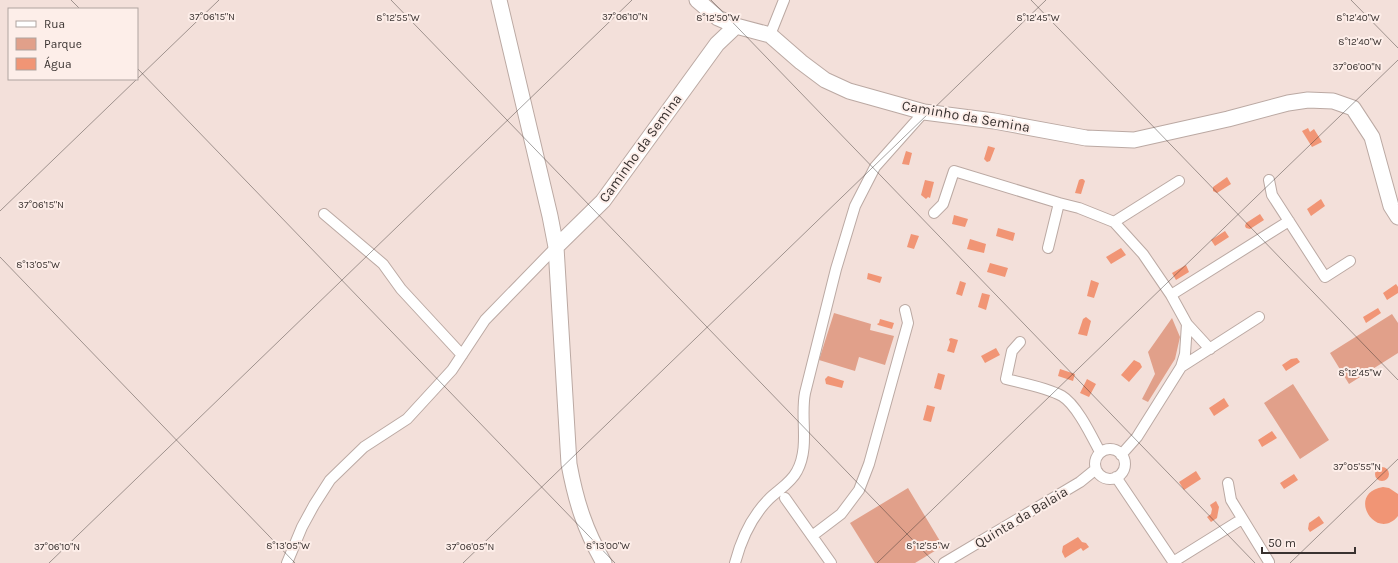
<svg xmlns="http://www.w3.org/2000/svg" width="1398" height="563" font-family="Karla,sans-serif">
  <style>
    .green { fill: #e1a08a }
    .water { fill: #f19575 }
    .lines { fill: none; stroke-linecap: round; stroke-linejoin: round }
    .street-casing { stroke: #bba9a3; stroke-width: 12 }
    .secondary-casing { stroke: #bba9a3; stroke-width: 17 }
    .street { stroke: #fff; stroke-width: 10 }
    .secondary { stroke: #fff; stroke-width: 15 }
    .ticks { fill: none; stroke: #393230; stroke-width: 1; stroke-opacity: 0.45 }
    .labels { text-anchor: middle; stroke-width: 4; stroke-linejoin: round; paint-order: stroke }
    .street-label { font-size: 14px; fill: #393230; stroke: #fdeee9 }
    .ticks-label { font-size: 10px; text-anchor: middle; fill: #393230; stroke: #fdeee9; stroke-width: 4; stroke-linejoin: round; paint-order: stroke }
  </style>
  <rect width="100%" height="100%" fill="#f3e0da"/>
  <path class="green" d="M 834,313 L 871,324 L 870,330 L 894,336 L 885,365 L 859,357 L 855,371 L 819,360 Z
    M 1392,314 L 1398,323 L 1398,353 L 1349,384 L 1330,353 Z
    M 1172,318 L 1180,337 L 1175,359 L 1148,402 L 1142,399 L 1155,374 L 1148,352 Z
    M 1293,384 L 1329,440 L 1300,459 L 1264,403 Z
    M 908,488 L 943,546 L 915,563 L 875,563 L 850,523 Z"/>
  <path class="water" d="M 1308,128 L 1310,132 L 1314,129 L 1322,142 L 1312,147 L 1302,131 Z
    M 988,146 L 995,148 L 990,161 L 987,162 L 984,159 Z
    M 906,151 L 912,153 L 909,165 L 902,164 Z
    M 1227,177 L 1231,184 L 1217,193 L 1213,191 L 1213,187 Z
    M 1081,179 L 1083,179 L 1085,181 L 1081,194 L 1075,193 L 1079,180 Z
    M 925,180 L 934,182 L 930,198 L 928,197 L 926,199 L 921,195 Z
    M 1321,199 L 1325,206 L 1311,216 L 1307,209 Z
    M 1260,214 L 1264,220 L 1250,229 L 1246,228 L 1245,226 L 1246,223 Z
    M 954,215 L 968,219 L 965,227 L 952,224 Z
    M 998,228 L 1015,233 L 1013,241 L 996,236 Z
    M 1225,231 L 1229,237 L 1215,246 L 1211,240 Z
    M 911,234 L 919,236 L 914,249 L 907,247 Z
    M 970,239 L 986,244 L 984,253 L 967,249 Z
    M 1121,248 L 1126,255 L 1111,264 L 1106,257 Z
    M 990,263 L 1008,268 L 1005,277 L 987,272 Z
    M 1186,265 L 1189,272 L 1176,280 L 1172,273 Z
    M 868,273 L 882,277 L 880,283 L 867,279 Z
    M 1091,280 L 1099,283 L 1094,298 L 1087,296 Z
    M 960,281 L 966,283 L 962,296 L 956,294 Z
    M 1396,284 L 1398,287 L 1398,293 L 1387,300 L 1383,293 Z
    M 982,293 L 990,295 L 986,310 L 978,307 Z
    M 1378,308 L 1381,313 L 1366,323 L 1363,317 Z
    M 1086,317 L 1091,321 L 1087,336 L 1078,334 L 1083,319 Z
    M 880,319 L 894,323 L 892,329 L 878,325 L 877,324 L 879,323 Z
    M 951,338 L 958,340 L 954,353 L 947,351 L 950,342 L 949,339 Z
    M 996,348 L 1000,355 L 985,363 L 981,356 Z
    M 1297,358 L 1300,362 L 1286,371 L 1282,365 L 1291,359 Z
    M 1134,360 L 1140,363 L 1142,367 L 1129,382 L 1121,375 Z
    M 1060,369 L 1075,374 L 1073,381 L 1058,376 Z
    M 938,373 L 945,375 L 941,390 L 934,388 Z
    M 828,376 L 844,381 L 842,388 L 826,384 L 825,379 Z
    M 1087,379 L 1096,384 L 1089,397 L 1080,393 Z
    M 1224,398 L 1229,406 L 1214,416 L 1209,408 Z
    M 927,405 L 935,407 L 931,422 L 923,420 Z
    M 1272,431 L 1277,438 L 1262,447 L 1258,440 Z
    M1375 474a7 7 0 1 1 14 0a7 7 0 1 1-14 0Z
    M 1196,471 L 1201,479 L 1184,490 L 1179,482 Z
    M 1294,474 L 1298,480 L 1284,489 L 1280,483 Z
    M 1383,487 L 1389,488 L 1398,494 L 1398,516 C 1376,543 1345,493 1383,487 Z
    M 1216,501 L 1219,507 L 1217,518 L 1211,522 L 1207,517 L 1211,514 L 1212,509 L 1210,505 Z
    M 1319,516 L 1324,523 L 1310,532 L 1308,529 L 1309,523 Z
    M 1078,537 L 1082,542 L 1086,543 L 1089,547 L 1083,551 L 1081,548 L 1065,558 L 1062,552 L 1063,546 Z"/>
  <g class="lines">
    <defs>
      <path id="street" d="M 770,35 L 784,0
        M 1269,180 L 1272,195 L 1325,277 L 1350,261
        M 934,213 L 943,204 L 954,171 L 1059,203
        M 324,214 L 383,264 L 401,289 L 462,355
        M 1114,222 L 1179,181
        M 1048,248 L 1059,203 L 1079,208 L 1114,222 L 1143,254 L 1171,295
        M 1020,342 L 1012,351 L 1006,379 C 1023,383 1048,388 1062,396 C 1077,405 1092,437 1100,452
        M 1210,349 L 1187,324 L 1171,295 L 1289,221
        M 1181,367 L 1185,354 L 1187,324
        M1095 464a15 15 0 1 1 30 0a15 15 0 1 1-30 0Z
        M 1121,455 L 1137,437 L 1181,367 L 1259,317
        M 1116,477 L 1174,563
        M 1228,483 L 1231,500 L 1269,562
        M 785,498 L 831,563
        M 812,536 L 841,514 L 859,490 L 869,464 L 908,323 L 905,310
        M 1173,562 L 1242,519
        M 287,563 L 302,527 L 314,505 L 330,480 L 364,447 L 407,419 L 452,370 L 485,320 L 556,247
        M 735,563 C 741,540 752,516 769,499 C 778,490 791,483 797,471 C 810,447 800,418 805,393 L 836,269 L 855,206 L 875,167 L 924,112
        M 944,563 L 1080,482 L 1096,469"/>
      <path id="secondary" d="M 499,0 L 550,216 L 556,247 L 569,464 C 576,502 585,530 604,563
        M 697,0 L 718,18 L 736,26 L 770,35 L 801,62 L 825,80 L 849,91 L 924,112 L 994,121 L 1086,138 L 1134,140 L 1228,119 L 1288,103 L 1308,100 L 1333,101 L 1353,108 L 1372,137 L 1391,206 L 1398,217
        M 556,247 L 603,201 L 717,44 L 736,26"/>
    </defs>
    <use href="#street" class="street-casing"/>
    <use href="#secondary" class="secondary-casing"/>
    <use href="#street" class="street"/>
    <use href="#secondary" class="secondary"/>
  </g>
  <path class="ticks" d="M 71,0 L 80,9M 391,0 L 935,563M 711,0 L 1255,563M 1031,0 L 1398,380M 1351,0 L 1398,48M 137,68 L 615,563M 0,211 L 219,0M 0,257 L 295,563M 49,563 L 632,0M 463,563 L 1046,0M 877,563 L 1398,60M 1290,563 L 1398,459"/>
  <g class="labels">
    <g class="street-label">
      <text transform="translate(966 116) rotate(10)" y="5">Caminho da Semina</text>
      <text transform="translate(640 148) rotate(-54)" y="5">Caminho da Semina</text>
      <text transform="translate(1021 517) rotate(-31)" y="5">Quinta da Balaia</text>
    </g>
  </g>
  <g class="ticks-label">
    <text x="212" y="20">37°06'15"N</text>
    <text x="625" y="20">37°06'10"N</text>
    <text x="398" y="21">8°12'55"W</text>
    <text x="718" y="21">8°12'50"W</text>
    <text x="1038" y="21">8°12'45"W</text>
    <text x="1358" y="21">8°12'40"W</text>
    <text x="1360" y="45">8°12'40"W</text>
    <text x="1357" y="70">37°06'00"N</text>
    <text x="41" y="208">37°06'15"N</text>
    <text x="38" y="268">8°13'05"W</text>
    <text x="1360" y="376">8°12'45"W</text>
    <text x="1357" y="470">37°05'55"N</text>
    <text x="288" y="549">8°13'05"W</text>
    <text x="608" y="549">8°13'00"W</text>
    <text x="928" y="549">8°12'55"W</text>
    <text x="57" y="550">37°06'10"N</text>
    <text x="470" y="550">37°06'05"N</text>
  </g>
  <rect x="8" y="8" width="130" height="72" fill="#fdeee9" stroke="#afa39f"/>
  <rect x="16" y="21" width="20" height="6" fill="#ffffff" stroke="#afa39f"/>
  <text x="44" y="28" font-size="12" fill="#393230">Rua</text>
  <rect x="16" y="38" width="20" height="12" fill="#e1a08a" stroke="#afa39f"/>
  <text x="44" y="48" font-size="12" fill="#393230">Parque</text>
  <rect x="16" y="58" width="20" height="12" fill="#f19575" stroke="#afa39f"/>
  <text x="44" y="68" font-size="12" fill="#393230">Água</text>
  <path d="M1262 547v6h93v-6" fill="none" stroke="#393230" stroke-width="2"/>
  <text x="1268" y="547" font-size="12" fill="#393230" stroke="#fdeee9" stroke-width="3" paint-order="stroke">50 m</text>
</svg>
